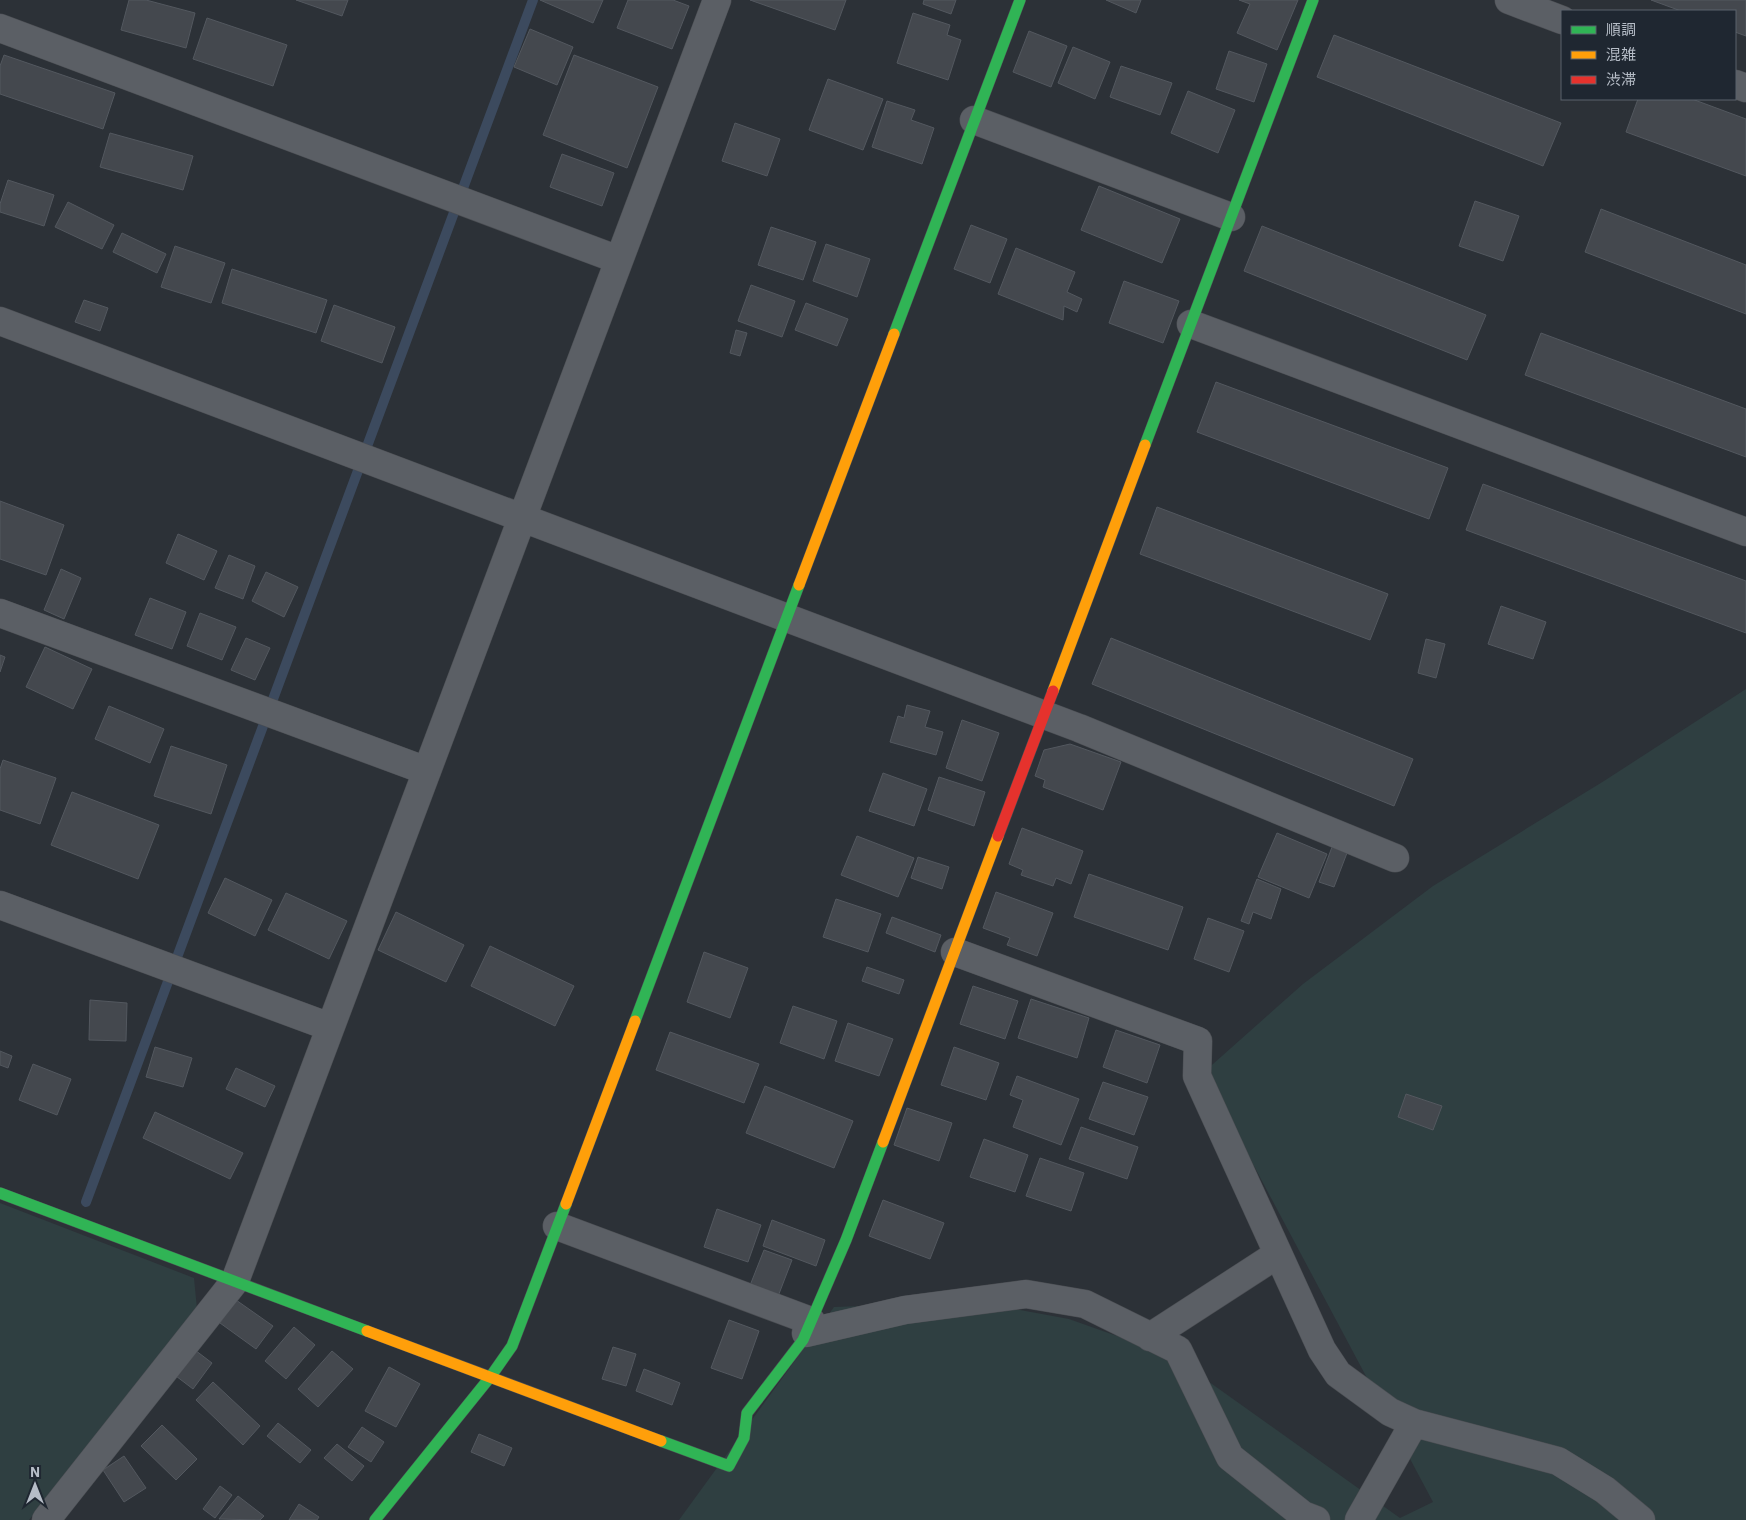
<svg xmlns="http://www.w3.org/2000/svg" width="1746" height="1520" font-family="'IBM Plex Sans','Noto Sans JP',sans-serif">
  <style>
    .green { fill: #2f3f41 }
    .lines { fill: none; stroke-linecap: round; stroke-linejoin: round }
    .stream { stroke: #3c4a5e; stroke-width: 10 }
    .building { fill: #44484e; stroke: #53585f }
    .street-casing { stroke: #4a4d52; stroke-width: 29 }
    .fast-casing { stroke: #4a4d52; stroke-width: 12 }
    .slow-casing { stroke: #4a4d52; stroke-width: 12 }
    .jam-casing { stroke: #4a4d52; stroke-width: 12 }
    .street { stroke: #5b5f65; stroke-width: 28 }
    .fast { stroke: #30b455; stroke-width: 11 }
    .slow { stroke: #ff9f0a; stroke-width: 11 }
    .jam { stroke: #e5322d; stroke-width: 11 }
  </style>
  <rect width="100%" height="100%" fill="#2c3137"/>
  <path class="green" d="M 1746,689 L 1746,1520 L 679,1520 L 834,1307 L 977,1302 L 1069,1319 L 1131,1341 L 1184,1364 L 1400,1518 L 1433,1502 L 1204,1072 L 1303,984 L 1433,886 L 1604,781 Z
    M 0,1203 L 194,1278 L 197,1309 L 29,1520 L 0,1520 Z"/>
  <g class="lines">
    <path class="stream" d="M 86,1202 L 533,0"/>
  </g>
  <path class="building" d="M 129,0 L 146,0 L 195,13 L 186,48 L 121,30 Z
    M 296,0 L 348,0 L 342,16 Z
    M 540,0 L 603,0 L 593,23 Z
    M 628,0 L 673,0 L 689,6 L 672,49 L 617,28 Z
    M 750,0 L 846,0 L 835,30 Z
    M 924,0 L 956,0 L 951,14 L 923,4 Z
    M 1106,0 L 1141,0 L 1136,13 Z
    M 1239,0 L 1298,0 L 1277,50 L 1237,33 L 1250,4 Z
    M 1651,0 L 1746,0 L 1746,36 L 1735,32 L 1735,11 L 1681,11 Z
    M 913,13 L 950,25 L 947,35 L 961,40 L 948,80 L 897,63 Z
    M 207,18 L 287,45 L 273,86 L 193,59 Z
    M 530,29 L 573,47 L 557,85 L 514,67 Z
    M 1029,31 L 1067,46 L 1051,87 L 1013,72 Z
    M 1334,35 L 1561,123 L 1543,166 L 1317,77 Z
    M 1073,47 L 1110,62 L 1095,99 L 1058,83 Z
    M 1229,51 L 1267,64 L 1254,102 L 1216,89 Z
    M 4,55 L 115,93 L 103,129 L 0,94 L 0,66 Z
    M 574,55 L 658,87 L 627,168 L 543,135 Z
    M 1121,66 L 1172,83 L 1160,115 L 1110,97 Z
    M 828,79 L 883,99 L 863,150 L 809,130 Z
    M 1188,91 L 1235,110 L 1218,153 L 1171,133 Z
    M 1638,99 L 1692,99 L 1746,119 L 1746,176 L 1626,132 Z
    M 887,101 L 915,110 L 911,120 L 934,128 L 922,164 L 872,147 Z
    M 735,123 L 780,139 L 767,176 L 722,161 Z
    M 110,133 L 193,156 L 183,190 L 100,167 Z
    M 562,154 L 614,173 L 602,206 L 550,187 Z
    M 8,180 L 54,195 L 44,226 L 0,212 L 0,204 Z
    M 1099,186 L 1180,219 L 1162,263 L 1081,230 Z
    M 1475,201 L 1519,216 L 1503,261 L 1459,246 Z
    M 68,202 L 114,225 L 102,249 L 55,227 Z
    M 1601,209 L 1746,265 L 1746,314 L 1585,252 Z
    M 971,225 L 1007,239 L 990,283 L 954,269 Z
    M 1262,226 L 1486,315 L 1467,360 L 1244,271 Z
    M 771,227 L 816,242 L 803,280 L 758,265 Z
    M 122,233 L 166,254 L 157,273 L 113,252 Z
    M 826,244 L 870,259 L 857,297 L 813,281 Z
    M 175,246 L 225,263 L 211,303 L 161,287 Z
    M 1016,248 L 1075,272 L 1067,292 L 1082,299 L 1077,312 L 1064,306 L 1063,320 L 998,294 Z
    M 232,269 L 327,300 L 316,333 L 222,303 Z
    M 1124,281 L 1179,301 L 1163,343 L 1109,323 Z
    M 751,285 L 795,301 L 782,337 L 738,321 Z
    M 84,300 L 108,308 L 100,331 L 75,322 Z
    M 806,303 L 848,319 L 837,346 L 795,330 Z
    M 334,305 L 395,327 L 382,363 L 321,341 Z
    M 736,330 L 747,333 L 740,356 L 730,353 Z
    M 1541,333 L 1746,409 L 1746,457 L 1525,375 Z
    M 1216,382 L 1448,468 L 1429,519 L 1197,432 Z
    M 1483,484 L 1746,581 L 1746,633 L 1466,530 Z
    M 0,501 L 64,525 L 46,575 L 0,559 Z
    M 1157,507 L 1388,594 L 1370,640 L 1140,554 Z
    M 178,534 L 217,551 L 204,580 L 166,563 Z
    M 229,555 L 255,566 L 243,599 L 215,588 Z
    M 61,569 L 81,578 L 64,619 L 44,610 Z
    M 266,572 L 298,587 L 284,617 L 252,601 Z
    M 150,598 L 186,612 L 172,649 L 135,635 Z
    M 1501,606 L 1546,622 L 1533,659 L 1488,644 Z
    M 200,613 L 236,627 L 222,660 L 187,646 Z
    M 246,638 L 270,648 L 255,680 L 231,670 Z
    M 1111,638 L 1413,759 L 1394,806 L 1092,684 Z
    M 1426,639 L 1445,644 L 1436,678 L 1418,673 Z
    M 45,647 L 92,669 L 73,709 L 26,687 Z
    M 0,655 L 5,657 L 0,672 Z
    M 907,705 L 930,711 L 925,727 L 943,732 L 936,755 L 890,742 L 898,716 L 904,718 Z
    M 109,706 L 164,729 L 150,763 L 95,739 Z
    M 962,720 L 999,733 L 982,781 L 946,768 Z
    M 1070,744 L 1121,762 L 1103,810 L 1043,787 L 1045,780 L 1035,776 L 1044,750 Z
    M 171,746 L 227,765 L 211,814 L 154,796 Z
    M 3,760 L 56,778 L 40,824 L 0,810 L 0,769 Z
    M 883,773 L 927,789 L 914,826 L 869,811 Z
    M 939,777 L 985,792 L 974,826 L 928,810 Z
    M 72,792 L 159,825 L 138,879 L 51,845 Z
    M 1022,828 L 1083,851 L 1071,884 L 1056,878 L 1053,886 L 1021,875 L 1023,870 L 1009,864 Z
    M 1277,833 L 1327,854 L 1309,898 L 1258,877 Z
    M 857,836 L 914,858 L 898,897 L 841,875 Z
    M 1332,847 L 1347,853 L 1334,887 L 1319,882 Z
    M 918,857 L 949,867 L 942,889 L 911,878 Z
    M 1089,874 L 1183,907 L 1168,950 L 1074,917 Z
    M 225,878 L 272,900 L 255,936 L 208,913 Z
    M 1257,879 L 1281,889 L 1271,919 L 1253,912 L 1249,924 L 1241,921 Z
    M 996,892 L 1053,913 L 1037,956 L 1007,945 L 1010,938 L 983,928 Z
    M 286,893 L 347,921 L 329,959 L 268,930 Z
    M 836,899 L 881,914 L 868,952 L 823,937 Z
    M 396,912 L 464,945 L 446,982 L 378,950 Z
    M 892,917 L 941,935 L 935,952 L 886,933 Z
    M 1208,918 L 1244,931 L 1229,972 L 1194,959 Z
    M 490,946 L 574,986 L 555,1026 L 471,986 Z
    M 704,952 L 748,968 L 730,1018 L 687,1002 Z
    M 867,967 L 904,980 L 899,994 L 862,981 Z
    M 973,986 L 1018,1001 L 1005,1039 L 960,1024 Z
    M 1031,999 L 1089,1018 L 1077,1058 L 1018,1038 Z
    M 90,1000 L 127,1003 L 126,1041 L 89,1040 Z
    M 793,1006 L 837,1021 L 824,1059 L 780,1043 Z
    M 848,1023 L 893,1039 L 879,1076 L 835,1061 Z
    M 1116,1030 L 1160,1045 L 1147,1083 L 1103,1067 Z
    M 670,1032 L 759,1064 L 744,1103 L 656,1070 Z
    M 155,1047 L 192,1058 L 183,1087 L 146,1077 Z
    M 954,1047 L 999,1063 L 986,1100 L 941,1085 Z
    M 0,1051 L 12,1056 L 8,1068 L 0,1065 Z
    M 33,1064 L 71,1079 L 57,1115 L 19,1100 Z
    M 236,1068 L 275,1086 L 265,1107 L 226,1089 Z
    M 1017,1076 L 1079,1099 L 1061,1145 L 1013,1127 L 1023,1100 L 1010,1095 Z
    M 1103,1082 L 1148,1097 L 1134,1135 L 1089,1119 Z
    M 765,1086 L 853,1121 L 834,1168 L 746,1133 Z
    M 1406,1094 L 1442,1106 L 1433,1130 L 1398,1117 Z
    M 907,1108 L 952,1123 L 939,1161 L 894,1145 Z
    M 155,1112 L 243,1153 L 230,1179 L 143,1138 Z
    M 1081,1127 L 1138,1147 L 1127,1179 L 1069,1159 Z
    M 984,1139 L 1028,1155 L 1015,1192 L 970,1177 Z
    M 1040,1158 L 1084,1173 L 1071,1211 L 1026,1196 Z
    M 883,1200 L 944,1223 L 930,1259 L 869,1236 Z
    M 717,1209 L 761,1225 L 748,1262 L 704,1247 Z
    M 772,1220 L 825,1240 L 816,1266 L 763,1246 Z
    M 764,1250 L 792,1260 L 777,1299 L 749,1288 Z
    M 236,1300 L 273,1326 L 256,1349 L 220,1323 Z
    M 729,1320 L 759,1331 L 742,1379 L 711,1368 Z
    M 294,1327 L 315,1345 L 286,1379 L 265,1361 Z
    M 191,1347 L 212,1363 L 193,1389 L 172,1373 Z
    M 613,1347 L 636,1354 L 626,1386 L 602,1379 Z
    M 332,1351 L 353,1369 L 318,1407 L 298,1389 Z
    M 389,1367 L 420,1384 L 396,1427 L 365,1411 Z
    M 644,1369 L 680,1383 L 672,1405 L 636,1391 Z
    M 213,1382 L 260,1426 L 243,1445 L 196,1400 Z
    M 278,1423 L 311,1450 L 300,1463 L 267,1436 Z
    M 162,1425 L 197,1459 L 176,1480 L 141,1446 Z
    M 362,1427 L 384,1442 L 371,1462 L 348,1447 Z
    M 479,1434 L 512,1448 L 504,1466 L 471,1452 Z
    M 337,1444 L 364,1466 L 352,1481 L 324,1458 Z
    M 124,1456 L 146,1488 L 124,1502 L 103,1470 Z
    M 220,1486 L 232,1495 L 215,1518 L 203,1509 Z
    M 238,1496 L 264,1516 L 260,1520 L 219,1519 Z
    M 299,1504 L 319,1517 L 317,1520 L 289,1520 Z"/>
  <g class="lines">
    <defs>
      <path id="street" d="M 1509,0 L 1562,20
        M 0,28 L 619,260
        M 1735,84 L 1746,88
        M 974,120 L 1231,217
        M 0,321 L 1079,728 L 1395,858
        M 1191,324 L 1746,532
        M 0,613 L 427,771
        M 0,905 L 330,1027
        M 955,952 L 1198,1041 L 1197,1076 L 1322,1350 L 1338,1374 L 1390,1412 L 1414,1423 L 1558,1461 L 1605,1490 L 1641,1520
        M 557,1226 L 811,1321
        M 806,1333 L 905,1310 L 1026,1294 L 1085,1304 L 1178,1350 L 1230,1457 L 1303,1515 L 1316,1520
        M 1150,1337 L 1278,1254
        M 46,1520 L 235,1281 L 717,0
        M 1359,1520 L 1414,1423"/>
      <path id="fast" d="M 894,334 L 1020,0
        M 1145,445 L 1313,0
        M 635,1021 L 799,585
        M 0,1193 L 367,1331
        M 661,1441 L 729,1466 L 744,1438 L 747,1413 L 803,1340 L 846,1240 L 883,1142
        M 375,1520 L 491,1376 L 512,1346 L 566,1204"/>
      <path id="slow" d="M 799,585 L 894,334
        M 1053,691 L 1145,445
        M 883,1142 L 998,836
        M 566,1204 L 635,1021
        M 367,1331 L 661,1441"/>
      <path id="jam" d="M 998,836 L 1053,691"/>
    </defs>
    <use href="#street" class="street-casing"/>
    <use href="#fast" class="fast-casing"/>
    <use href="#slow" class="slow-casing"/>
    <use href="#jam" class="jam-casing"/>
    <use href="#street" class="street"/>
    <use href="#fast" class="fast"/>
    <use href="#slow" class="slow"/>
    <use href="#jam" class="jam"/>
  </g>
  <rect x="1561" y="10" width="175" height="90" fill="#1f2731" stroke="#5b636d"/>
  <rect x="1571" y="26" width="25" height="8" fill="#30b455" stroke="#5b636d"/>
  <text x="1606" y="35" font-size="15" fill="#b6bdc7">順調</text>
  <rect x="1571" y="51" width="25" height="8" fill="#ff9f0a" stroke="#5b636d"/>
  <text x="1606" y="60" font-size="15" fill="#b6bdc7">混雑</text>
  <rect x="1571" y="76" width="25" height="8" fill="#e5322d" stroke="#5b636d"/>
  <text x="1606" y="85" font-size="15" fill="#b6bdc7">渋滞</text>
  <g transform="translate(35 1485)" stroke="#1f2731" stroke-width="4" paint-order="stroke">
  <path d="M0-4L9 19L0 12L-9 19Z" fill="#b6bdc7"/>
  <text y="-8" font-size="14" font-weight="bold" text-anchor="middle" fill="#b6bdc7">N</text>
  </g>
</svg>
